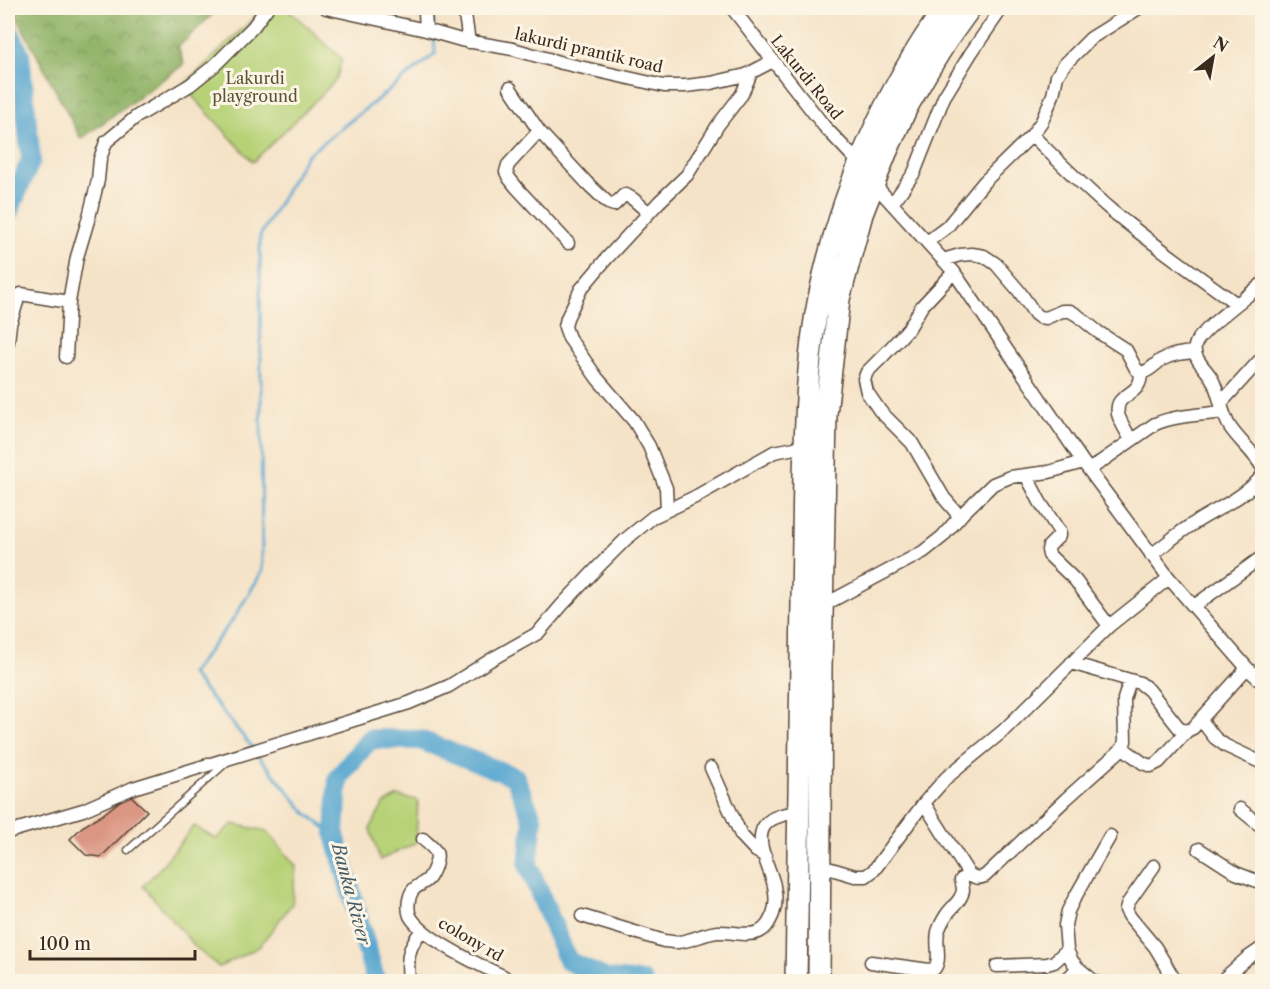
<svg xmlns="http://www.w3.org/2000/svg" width="1270" height="989" font-family="'Libre Caslon Text',serif">
  <style>
    .forest { fill: url(#forest-crowns); stroke: #666e42; stroke-width: 1.5 }
    .green { fill: #b6d176; stroke: #787e4a; stroke-width: 1.5 }
    .lines { fill: none; stroke-linecap: round; stroke-linejoin: round }
    .stream { stroke: #55a5cf; stroke-width: 3 }
    .river { stroke: #55a5cf; stroke-width: 20 }
    .building { fill: #db9583 }
    .lane-casing { stroke: #574638; stroke-width: 9 }
    .street-casing { stroke: #574638; stroke-width: 15 }
    .highway-casing { stroke: #574638; stroke-width: 24 }
    .lane { stroke: #fff; stroke-width: 6 }
    .street { stroke: #fff; stroke-width: 12 }
    .highway { stroke: #fff; stroke-width: 21 }
    .labels { text-anchor: middle; stroke-width: 6; stroke-linejoin: round; paint-order: stroke }
    .street-label { font-size: 16px; fill: #3b2a1e; stroke: #fcf5e5 }
    .park-label { font-size: 16px; fill: #5a5434; stroke: #fcf5e5 }
    .water-label { font-size: 18px; font-style: italic; fill: #455b65; stroke: #fcf5e5 }
  </style>
  <defs>
    <pattern id="forest-crowns" width="20" height="18" patternUnits="userSpaceOnUse" patternTransform="scale(1.5)"><rect width="20" height="18" fill="#90b367"/><path d="M2 6a3 3 0 1 1 6 0M12 15a3 3 0 1 1 6 0" fill="none" stroke="#779254"/></pattern>
  </defs>
  <rect width="100%" height="100%" fill="#fcf5e5"/>
  <filter id="ink" filterUnits="userSpaceOnUse"><feTurbulence type="fractalNoise" baseFrequency=".0167" numOctaves="2"/><feDisplacementMap in="SourceGraphic" scale="12" xChannelSelector="R" yChannelSelector="G"/><feConvolveMatrix kernelMatrix="1 2 1 2 8 2 1 2 1" color-interpolation-filters="sRGB"/></filter>
  <filter id="wash" filterUnits="userSpaceOnUse"><feTurbulence type="fractalNoise" baseFrequency=".008" numOctaves="4" result="noise"/><feDisplacementMap in="SourceGraphic" scale="24" xChannelSelector="R" yChannelSelector="G"/><feGaussianBlur stdDeviation="1.35" result="paint"/><feColorMatrix in="noise" values="0 0 0 0 0 0 0 0 0 0 0 0 0 0 0 0 0 1.4 0 .05"/><feComposite in="paint" operator="in"/></filter>
  <g filter="url(#wash)">
    <rect width="100%" height="100%" fill="#f5e3c8"/>
    <path class="forest" d="M 12,8 L 218,8 L 216,11 L 178,47 L 184,64 L 81,139 Z"/>
    <path class="green" d="M 264,8 L 287,8 L 342,59 L 336,80 L 253,162 L 183,86 Z
      M 397,796 L 418,800 L 416,843 L 380,860 L 370,829 L 383,805 Z
      M 233,824 L 267,831 L 296,866 L 292,904 L 259,947 L 219,967 L 197,949 L 143,886 L 159,869 L 194,826 L 216,839 Z"/>
    <g class="lines">
      <path class="stream" d="M 432,8 L 434,30
        M 252,747 L 191,674 L 234,618 L 262,572 L 260,236 L 306,156 L 435,54 L 434,36
        M 256,753 L 306,813 L 335,835"/>
      <path class="river" d="M 8,29 L 20,55 L 31,160 L 8,213
        M 376,982 L 335,835 L 338,778 L 370,739 L 420,740 L 515,777 L 533,820 L 528,865 L 568,961 L 607,979 L 643,982"/>
    </g>
    <g id="blocks">
      <path class="building" d="M 129,794 L 147,811 L 101,857 L 86,855 L 70,839 L 82,827 L 101,816 Z"/>
    </g>
  </g>
  <g filter="url(#ink)">
    <use href="#blocks" fill-opacity="0" stroke="#574638" stroke-width="1.5"/>
    <g class="lines">
      <defs>
        <path id="lane" d="M 128,850 L 226,763"/>
        <path id="street" d="M 326,8 L 426,30 L 461,40 L 513,49 L 562,63 L 664,86 L 686,86 L 711,83 L 746,75 L 773,61
          M 423,8 L 425,12 L 426,30
          M 464,8 L 469,42
          M 732,8 L 824,126 L 859,163
          M 510,88 L 539,131 L 587,183 L 608,203 L 614,205 L 624,195 L 626,195 L 633,199 L 649,213
          M 539,131 L 508,165 L 506,172 L 509,178 L 517,188 L 568,243
          M 1032,135 C 1058,161 1084,187 1112,211 C 1152,244 1195,274 1237,304
          M 874,184 L 954,272 L 1083,462 L 1169,578 L 1247,668 L 1262,682
          M 892,204 L 914,173 L 944,97 L 971,53 L 1002,8
          M 927,242 L 947,227 L 984,182 L 1032,135 L 1042,121 L 1053,95 L 1057,76 L 1064,65 L 1091,38 L 1139,8
          M 943,260 L 960,255 L 972,254 L 984,256 L 996,264 L 1019,291 L 1035,314 L 1039,317 L 1046,318 L 1062,311 L 1070,311 L 1077,315 L 1098,332 L 1126,350 L 1136,369 L 1141,373 C 1150,371 1154,365 1161,360 C 1172,354 1183,353 1194,352
          M 954,272 L 922,306 L 909,328 L 884,355 L 867,372 L 864,379 L 867,392 L 880,411 L 912,443 L 944,498 L 956,512 L 958,514 L 963,513 L 993,484 L 1010,477 L 1049,472 L 1083,462
          M 1262,284 C 1247,297 1204,327 1196,343 C 1190,357 1206,368 1212,379 C 1220,394 1221,413 1230,427 C 1240,442 1254,452 1262,467
          M 8,342 L 10,324 L 19,296 L 21,294 L 69,302
          M 66,357 L 69,302 L 77,257 L 89,217 L 98,180 L 100,159 L 106,142 L 136,117 L 190,85 L 215,65 L 253,27 L 267,8
          M 1221,403 L 1259,361
          M 1131,440 C 1127,432 1120,422 1118,414 C 1115,397 1129,397 1137,387 C 1140,383 1141,378 1141,373
          M 1089,470 L 1155,424 C 1176,415 1201,415 1223,412
          M 1026,475 L 1040,502 L 1059,531 L 1059,536 L 1049,546 L 1048,550 L 1049,555 L 1075,580 L 1109,626
          M 667,510 L 666,488 L 649,446 L 634,421 L 597,378 L 569,338 L 565,327 L 567,318 L 581,289 L 607,258 L 659,202 L 687,175 L 718,125 L 742,94 L 751,73
          M 1151,555 C 1165,545 1178,533 1193,524 C 1216,509 1244,498 1262,476
          M 822,606 L 923,552 L 942,537 L 963,513
          M 1194,606 L 1262,557
          M 1071,663 L 1140,683 L 1149,690 L 1180,729 L 1187,731 L 1193,728 L 1247,668
          M 1201,720 L 1215,738 L 1226,746 L 1260,762 L 1262,762
          M 1123,748 L 1143,763 L 1151,766 L 1159,762 L 1187,731
          M 711,768 L 741,835 L 756,851 L 765,856
          M 924,803 L 968,873 C 974,878 978,879 985,876 L 1066,799 L 1123,748 L 1125,741 L 1124,699 L 1130,680
          M 1240,809 L 1262,827
          M 8,832 L 83,810 L 133,788 L 409,703 L 449,686 L 492,659 L 538,633 L 562,605 L 600,565 L 626,539 L 653,517 L 695,497 L 774,452 L 805,446
          M 423,839 C 427,843 433,847 436,852 C 439,859 433,872 429,878 C 425,883 418,885 414,889 C 408,895 407,909 410,916 C 422,938 479,965 503,976 L 510,982
          M 1199,849 L 1236,873 L 1262,883
          M 821,866 L 855,876 L 866,876 L 874,870 L 924,803 L 946,778 L 1003,731 L 1109,626 L 1169,578
          M 1154,866 L 1128,903 L 1126,910 L 1130,917 L 1155,947 L 1176,982
          M 582,916 L 664,941 C 669,941 674,943 678,942 C 692,941 704,933 718,932 C 731,931 747,937 759,932 C 767,928 770,921 773,914 C 776,906 776,895 774,886 C 771,868 750,837 768,822 C 775,815 789,814 798,811
          M 871,962 L 929,970 L 934,969 C 942,960 935,945 938,932 C 940,925 943,920 947,914 C 952,907 962,900 963,890 C 963,887 962,883 961,880 L 968,873
          M 997,966 L 1047,964 L 1054,962 L 1067,950
          M 409,982 C 407,958 407,949 422,930
          M 1064,982 L 1078,968
          M 1095,982 L 1078,968 L 1072,961 L 1067,950 L 1065,925 L 1068,911 L 1074,899 L 1110,836
          M 1220,982 L 1246,959 L 1262,948"/>
        <path id="highway" d="M 796,982 L 804,475 C 806,416 807,356 819,298 C 840,194 883,94 945,8
          M 819,982 L 821,669 L 826,414 L 839,299 L 862,214 L 886,153 L 907,107 L 926,74 L 947,40 L 970,8"/>
      </defs>
      <use href="#lane" class="lane-casing"/>
      <use href="#street" class="street-casing"/>
      <use href="#highway" class="highway-casing"/>
      <use href="#lane" class="lane"/>
      <use href="#street" class="street"/>
      <use href="#highway" class="highway"/>
    </g>
  </g>
  <g class="labels">
    <g class="street-label">
      <text transform="translate(589 50) rotate(13)" y="6">lakurdi prantik road</text>
      <text transform="translate(807 77) rotate(51)" y="6">Lakurdi Road</text>
      <text transform="translate(471 939) rotate(30)" y="6">colony rd</text>
    </g>
    <g class="park-label">
      <text x="255" y="84">Lakurdi<tspan x="255" dy="18">playground</tspan></text>
    </g>
    <g class="water-label">
      <text transform="translate(351 894) rotate(75)" y="6">Banka River</text>
    </g>
  </g>
  <rect width="1270" height="989" fill="none" stroke="#fcf5e5" stroke-width="30"/>
  <g transform="translate(1213 57) rotate(31)" stroke="#fcf5e5" stroke-width="4.5" paint-order="stroke">
  <path d="M0-4.5L10 22L0 15L-10 22Z" fill="#3b2a1e"/>
  <text y="-9" font-size="16" font-weight="bold" text-anchor="middle" fill="#3b2a1e">N</text>
  </g>
  <path d="M30 950v9h165v-9" fill="none" stroke="#3b2a1e" stroke-width="3"/>
  <text x="39" y="950" font-size="18" fill="#3b2a1e" stroke="#fcf5e5" stroke-width="4.5" paint-order="stroke">100 m</text>
</svg>
